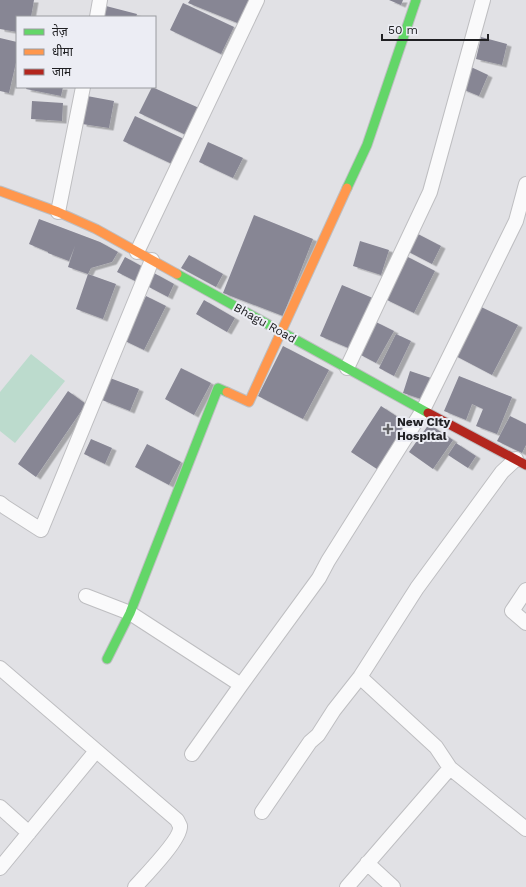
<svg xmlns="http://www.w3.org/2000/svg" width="526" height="887" font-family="'Work Sans','Noto Sans Devanagari',sans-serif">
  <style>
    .green { fill: #bcdbcd }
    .building { fill: #878694; filter: url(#shadow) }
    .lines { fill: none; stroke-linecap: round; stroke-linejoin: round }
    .street-casing { stroke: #bebec1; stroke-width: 16 }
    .fast-casing { stroke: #bebec1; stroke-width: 11 }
    .slow-casing { stroke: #bebec1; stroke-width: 11 }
    .jam-casing { stroke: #bebec1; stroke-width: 11 }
    .street { stroke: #fafafb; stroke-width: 14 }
    .fast { stroke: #63d668; stroke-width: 9 }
    .slow { stroke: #ff974d; stroke-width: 9 }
    .jam { stroke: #b3261e; stroke-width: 9 }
    .poi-dot { fill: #646467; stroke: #ecedf4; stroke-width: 1.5 }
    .labels { text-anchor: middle; stroke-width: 4; stroke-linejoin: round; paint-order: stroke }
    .street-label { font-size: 12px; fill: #202023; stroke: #ecedf4 }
    .poi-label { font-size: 12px; font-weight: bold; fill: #202023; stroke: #ecedf4; text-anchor: start }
  </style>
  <defs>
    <filter id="shadow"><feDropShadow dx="4.5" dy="2.5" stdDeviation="0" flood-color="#0004"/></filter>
  </defs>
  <rect width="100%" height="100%" fill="#e1e1e5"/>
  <path class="green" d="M 31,354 L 65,381 L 15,443 L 0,431 L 0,392 Z"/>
  <path class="building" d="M 0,0 L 34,0 L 31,17 L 17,17 L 17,32 L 0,29 Z
    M 190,0 L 248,0 L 249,1 L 240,24 L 188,3 Z
    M 389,0 L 403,0 L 401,5 Z
    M 183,3 L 234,27 L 221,54 L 170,30 Z
    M 106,6 L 137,14 L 136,17 L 104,17 Z
    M 481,37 L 507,44 L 502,65 L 476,59 Z
    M 0,38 L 17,42 L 17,58 L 9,93 L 0,91 Z
    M 471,67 L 488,75 L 479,96 L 462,89 Z
    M 27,87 L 63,87 L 61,96 L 26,89 Z
    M 152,87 L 199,108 L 186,135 L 139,113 Z
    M 87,96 L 114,101 L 109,128 L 82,124 Z
    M 32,101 L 63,103 L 62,121 L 31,119 Z
    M 135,116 L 184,139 L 172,164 L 123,141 Z
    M 208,142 L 243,158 L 233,178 L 199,162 Z
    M 254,215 L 313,239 L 283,316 L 223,293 Z
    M 39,219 L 100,242 L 118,252 L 112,262 L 91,268 L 88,274 L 116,284 L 103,319 L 76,309 L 88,274 L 68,267 L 75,246 L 69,261 L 48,253 L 48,252 L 29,244 Z
    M 414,232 L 441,246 L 432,264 L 405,250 Z
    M 360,241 L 389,250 L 381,275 L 353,266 Z
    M 189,255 L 223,274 L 216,287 L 181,268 Z
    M 406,256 L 435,271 L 414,313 L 385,299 Z
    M 125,257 L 145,268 L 137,282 L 117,272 Z
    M 154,273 L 174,284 L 168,297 L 147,286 Z
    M 342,285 L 375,299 L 353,350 L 320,336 Z
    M 146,296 L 166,306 L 144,350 L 123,340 Z
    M 204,300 L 235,318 L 227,332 L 196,314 Z
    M 477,305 L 518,325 L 492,375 L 452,354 Z
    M 376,322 L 394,331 L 376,363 L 359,354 Z
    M 396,334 L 411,341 L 394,376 L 379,368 Z
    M 283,346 L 329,370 L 303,419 L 258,396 Z
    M 181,368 L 211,383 L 194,415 L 165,399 Z
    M 410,371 L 431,378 L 424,400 L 403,393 Z
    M 459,376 L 512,397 L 497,434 L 476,426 L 483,409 L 472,404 L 466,420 L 444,411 Z
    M 110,378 L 139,389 L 130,411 L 102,400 Z
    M 68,391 L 86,404 L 36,477 L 18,464 Z
    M 381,406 L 410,425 L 380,471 L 351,452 Z
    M 510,416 L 526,424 L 526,445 L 522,453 L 497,441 Z
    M 429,424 L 453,440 L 433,469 L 409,452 Z
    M 91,439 L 112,448 L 105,464 L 84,454 Z
    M 456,443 L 476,456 L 468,468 L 448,455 Z
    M 147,444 L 181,462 L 169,485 L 135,467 Z"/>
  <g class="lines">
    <defs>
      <path id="street" d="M 97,17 L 100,0
        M 58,212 L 83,87
        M 137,252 L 257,0
        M 347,368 L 430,192 L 483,0
        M 0,503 L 5,507 L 41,530 L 152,260
        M 526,590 L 512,611 L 526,623
        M 86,596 L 130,613 L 241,685
        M 0,668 L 177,820 C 178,822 179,824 180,826 C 182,838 144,877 135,887
        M 360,677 L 436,747 L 450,768
        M 192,754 L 241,685 L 319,578 L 328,561 L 423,410 L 516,221 L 526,184
        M 0,807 L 29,833
        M 262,812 L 310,742 L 318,735 L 334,710 L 360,677 L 417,588 L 502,472 L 516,459
        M 367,863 L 393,887
        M 0,868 L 96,751
        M 347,887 L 450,768 L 526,829"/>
      <path id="fast" d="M 347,188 L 367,145 L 416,0
        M 177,274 L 428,413
        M 107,659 L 130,613 L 218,388 L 227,392"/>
      <path id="slow" d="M 0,191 L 58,212 L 96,229 L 177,274
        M 227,392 L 249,402 L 347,188"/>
      <path id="jam" d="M 428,413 L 526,465"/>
    </defs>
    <use href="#street" class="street-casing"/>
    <use href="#fast" class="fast-casing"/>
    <use href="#slow" class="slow-casing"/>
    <use href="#jam" class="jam-casing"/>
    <use href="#street" class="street"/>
    <use href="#fast" class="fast"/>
    <use href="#slow" class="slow"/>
    <use href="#jam" class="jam"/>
  </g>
  <path class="poi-dot" d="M386 423h4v4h4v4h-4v4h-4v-4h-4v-4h4z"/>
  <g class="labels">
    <g class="street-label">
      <text transform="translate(265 323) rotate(29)" y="4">Bhagu Road</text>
    </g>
    <g class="poi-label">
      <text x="397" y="426">New City<tspan x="397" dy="14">Hospital</tspan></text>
    </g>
  </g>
  <rect x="16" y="16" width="140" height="72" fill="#ecedf4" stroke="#9a9ba0"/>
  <rect x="24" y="29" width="20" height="6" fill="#63d668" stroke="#9a9ba0"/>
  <text x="52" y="36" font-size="12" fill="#202023">तेज़</text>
  <rect x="24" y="49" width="20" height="6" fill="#ff974d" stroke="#9a9ba0"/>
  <text x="52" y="56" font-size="12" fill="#202023">धीमा</text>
  <rect x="24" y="69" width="20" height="6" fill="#b3261e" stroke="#9a9ba0"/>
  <text x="52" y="76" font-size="12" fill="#202023">जाम</text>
  <path d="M382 34v6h106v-6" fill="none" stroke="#202023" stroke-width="2"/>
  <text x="388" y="34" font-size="12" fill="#202023" stroke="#ecedf4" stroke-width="3" paint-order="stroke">50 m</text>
</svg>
